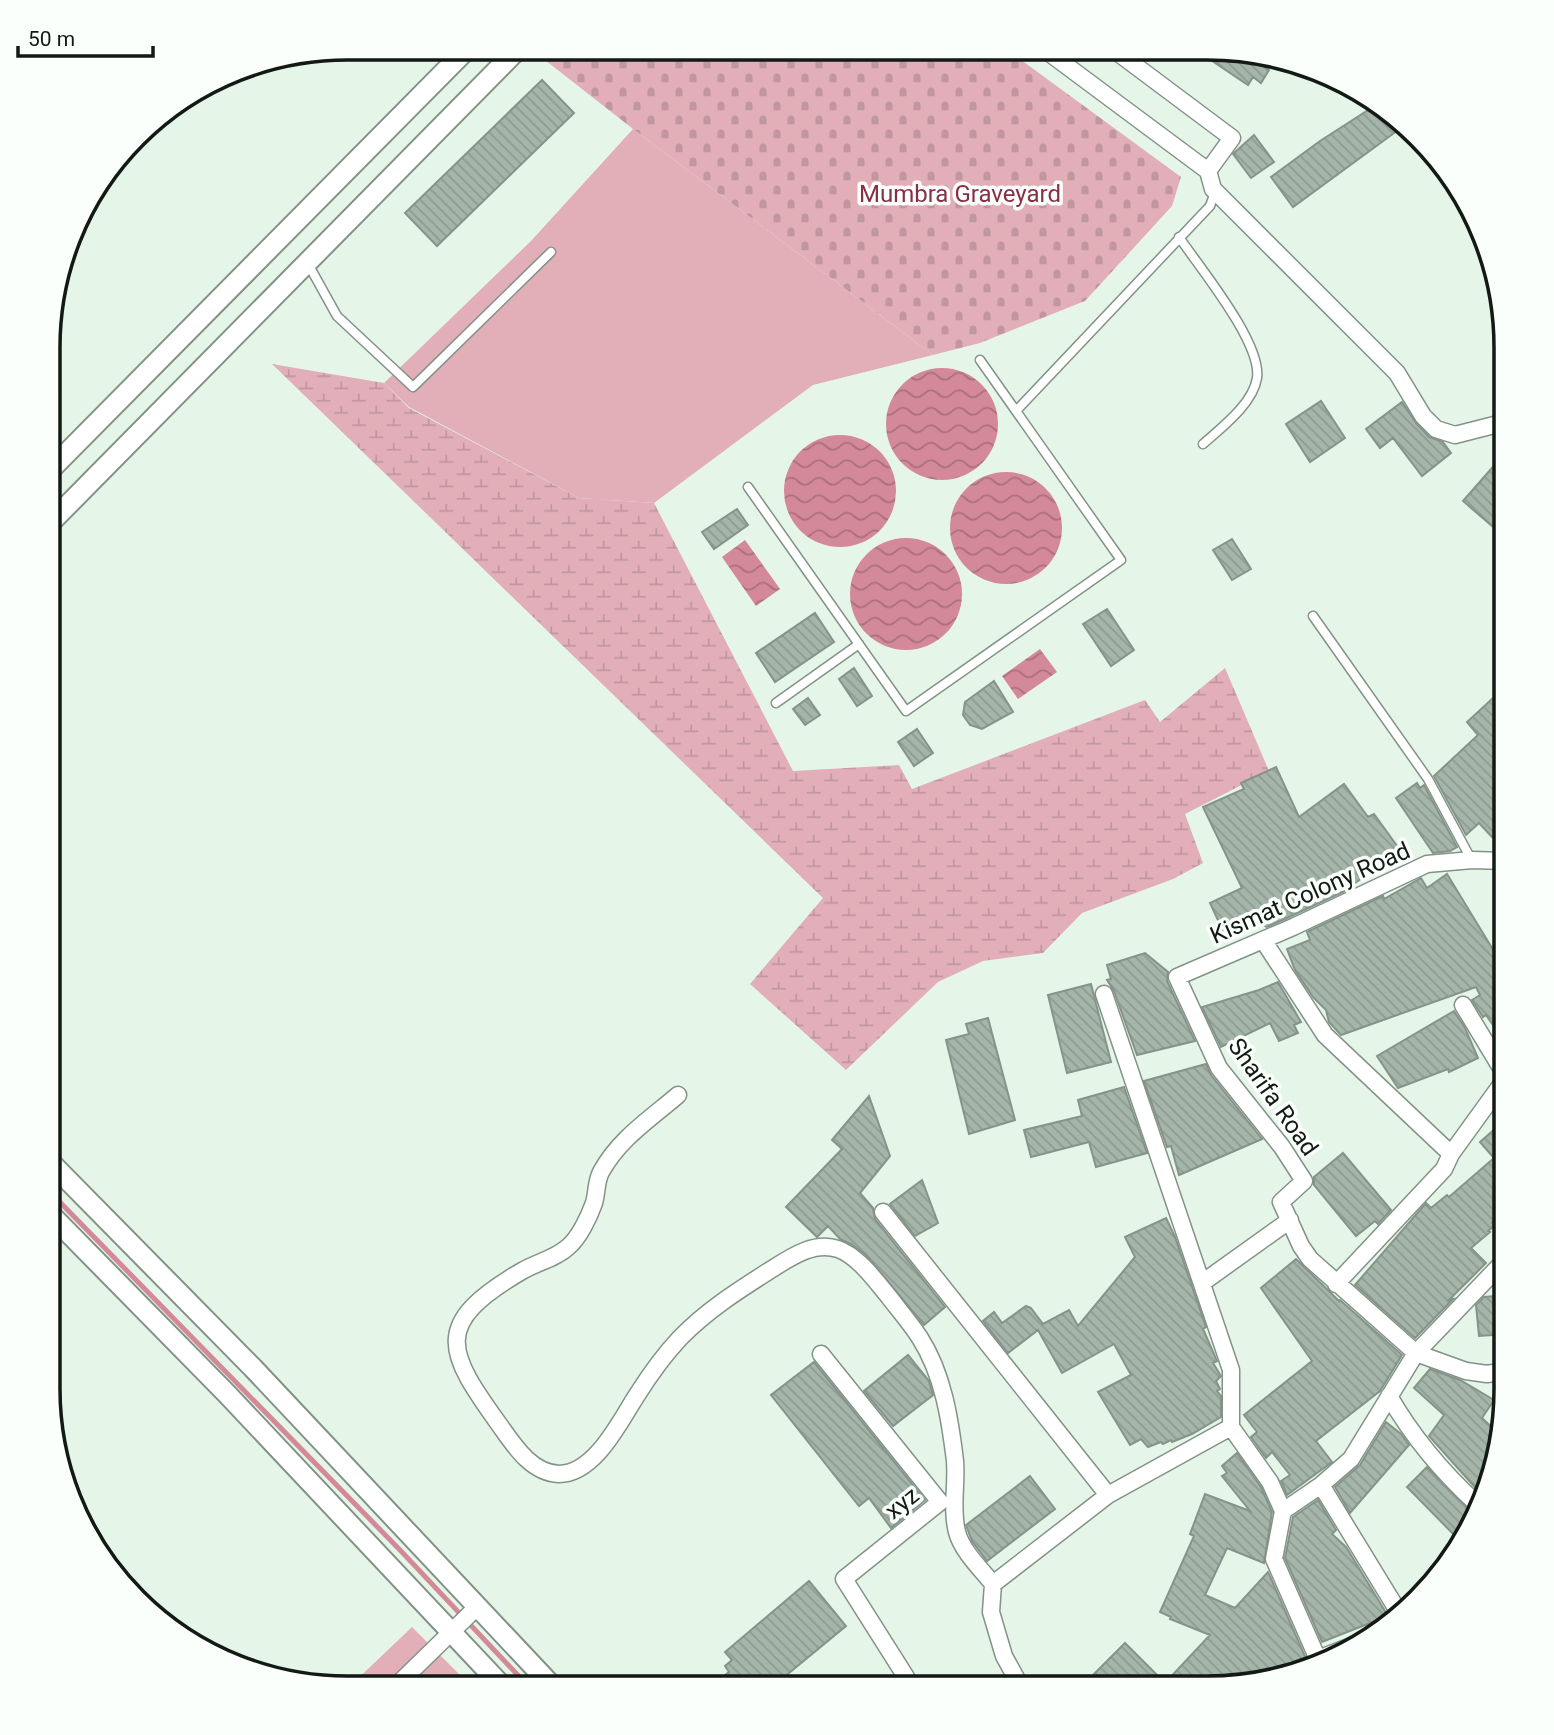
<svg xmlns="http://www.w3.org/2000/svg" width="1554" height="1735" font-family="Roboto,sans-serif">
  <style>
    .green { fill: #e2afb9 }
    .wetland { fill: url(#wetland-marsh) }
    .cemetery { fill: url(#cemetery-stones) }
    .water { fill: url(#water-waves) }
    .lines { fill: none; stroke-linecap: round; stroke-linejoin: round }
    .stream { stroke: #d48998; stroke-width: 5 }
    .building { fill: url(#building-back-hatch); stroke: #849488; stroke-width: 2 }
    .service-casing { stroke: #839287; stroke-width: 11 }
    .minor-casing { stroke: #839287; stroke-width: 19 }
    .tertiary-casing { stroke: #839287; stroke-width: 23 }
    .service { stroke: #fff; stroke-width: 8 }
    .minor { stroke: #fff; stroke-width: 16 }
    .tertiary { stroke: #fff; stroke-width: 19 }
    .labels { text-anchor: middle; stroke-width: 7; stroke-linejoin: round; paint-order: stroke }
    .park-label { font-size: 24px; fill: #882e48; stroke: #fbfffc }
    .street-label { font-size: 24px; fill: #131915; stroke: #fbfffc }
    .rim { fill: none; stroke: #131915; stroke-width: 3.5 }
  </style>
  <defs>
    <pattern id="wetland-marsh" width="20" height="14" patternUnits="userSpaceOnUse" patternTransform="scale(1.75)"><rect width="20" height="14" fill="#e2afb9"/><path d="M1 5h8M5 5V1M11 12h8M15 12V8" fill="none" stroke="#c1969e"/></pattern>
    <pattern id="cemetery-stones" width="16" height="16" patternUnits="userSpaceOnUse" patternTransform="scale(1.75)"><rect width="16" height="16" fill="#e2afb9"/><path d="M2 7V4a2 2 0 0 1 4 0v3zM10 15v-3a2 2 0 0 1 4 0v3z" fill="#c1969e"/></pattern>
    <pattern id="water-waves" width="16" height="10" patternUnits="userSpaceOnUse" patternTransform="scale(1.75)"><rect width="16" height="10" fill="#d48998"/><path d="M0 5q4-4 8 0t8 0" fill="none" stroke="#ab6f7b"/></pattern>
    <pattern id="building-back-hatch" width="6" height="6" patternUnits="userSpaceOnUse" patternTransform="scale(1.75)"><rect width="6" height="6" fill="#a5b5aa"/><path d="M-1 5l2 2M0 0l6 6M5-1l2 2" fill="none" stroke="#8d9b91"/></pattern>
  </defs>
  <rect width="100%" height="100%" fill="#e5f6e9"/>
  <path class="green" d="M 633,129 L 933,355 L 813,385 L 654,503 L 579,498 L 409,407 L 384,383 L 531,241 Z
    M 412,1627 L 472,1687 L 349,1687 Z"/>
  <path class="wetland" d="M 272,364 L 384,383 L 409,408 L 579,498 L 654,503 L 793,771 L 899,765 L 912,789 L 1145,700 L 1160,722 L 1225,668 L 1269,771 L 1185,814 L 1203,863 L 1173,879 L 1082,913 L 1043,953 L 983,961 L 938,982 L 846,1070 L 750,984 L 823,898 Z"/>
  <path class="cemetery" d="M 557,48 L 1006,49 L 1181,177 L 1172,206 L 1085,301 L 980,343 L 933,355 L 633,129 L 545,60 Z"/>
  <path class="water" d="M886 424a56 56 0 1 1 112 0a56 56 0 1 1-112 0Z
    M784 491a56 56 0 1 1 112 0a56 56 0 1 1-112 0Z
    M950 528a56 56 0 1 1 112 0a56 56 0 1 1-112 0Z
    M850 594a56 56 0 1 1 112 0a56 56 0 1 1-112 0Z
    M 745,540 L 780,589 L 756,606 L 722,557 Z
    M 1040,649 L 1057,672 L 1018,699 L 1002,676 Z"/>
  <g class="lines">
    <path class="stream" d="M 49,1191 L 400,1550 L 529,1687"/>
  </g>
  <path class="building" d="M 1196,50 L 1246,50 L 1258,54 L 1255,60 L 1269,70 L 1261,83 L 1253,77 L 1248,85 Z
    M 542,80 L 574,113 L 437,246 L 405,213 Z
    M 1376,105 L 1401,128 L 1293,207 L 1271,177 L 1320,141 Z
    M 1254,135 L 1274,162 L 1251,178 L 1233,154 Z
    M 1321,401 L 1345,438 L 1310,462 L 1286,424 Z
    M 1402,402 L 1416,423 L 1429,437 L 1443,442 L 1451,453 L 1422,476 L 1393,438 L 1380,448 L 1366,429 Z
    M 1506,452 L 1506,528 L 1497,520 L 1492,526 L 1463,501 Z
    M 737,509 L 748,525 L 714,549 L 702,532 Z
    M 1232,539 L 1251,569 L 1232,580 L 1213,550 Z
    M 1107,609 L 1134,650 L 1111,666 L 1083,624 Z
    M 815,613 L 834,642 L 775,682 L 756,653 Z
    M 854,668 L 872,696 L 857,706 L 839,679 Z
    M 994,681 L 1013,712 L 982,729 L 970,725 L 963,715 L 965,702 Z
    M 1506,686 L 1506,824 L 1492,837 L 1479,823 L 1466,835 L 1434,776 L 1478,735 L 1467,722 Z
    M 808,698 L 820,715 L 805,725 L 793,709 Z
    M 917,729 L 933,753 L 914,766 L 898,742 Z
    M 1276,767 L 1299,817 L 1344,784 L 1368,817 L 1374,814 L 1400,850 L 1343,892 L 1289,917 L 1267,927 L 1249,919 L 1223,931 L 1210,903 L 1242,888 L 1203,807 L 1244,789 L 1241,783 Z
    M 1417,783 L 1420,788 L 1424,785 L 1457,847 L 1450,851 L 1433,853 L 1396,798 Z
    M 1447,874 L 1506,971 L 1506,1044 L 1486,1015 L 1483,1017 L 1472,1000 L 1480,995 L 1476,987 L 1341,1035 L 1329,1022 L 1326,1010 L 1313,997 L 1295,970 L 1287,949 L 1310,940 L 1307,932 L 1383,896 L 1384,899 L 1421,878 L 1427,888 Z
    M 1145,953 L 1168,972 L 1167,981 L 1195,1041 L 1137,1055 L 1114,991 L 1107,980 L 1111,979 L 1107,965 Z
    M 1278,982 L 1301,1022 L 1294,1025 L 1298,1033 L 1279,1041 L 1270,1023 L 1221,1047 L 1202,1007 L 1259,990 Z
    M 1091,984 L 1111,1062 L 1067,1073 L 1048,995 Z
    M 1454,1011 L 1465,1028 L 1478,1058 L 1449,1072 L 1448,1069 L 1398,1088 L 1377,1056 Z
    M 988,1018 L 1015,1120 L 969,1134 L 946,1040 L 969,1034 L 966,1024 Z
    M 1206,1064 L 1211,1075 L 1262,1139 L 1179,1175 L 1171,1146 L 1167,1147 L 1144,1081 Z
    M 1124,1087 L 1147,1153 L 1096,1167 L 1089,1142 L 1031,1157 L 1024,1130 L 1082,1116 L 1078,1100 Z
    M 869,1096 L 890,1156 L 860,1193 L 873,1208 L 875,1219 L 945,1307 L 924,1325 L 866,1255 L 851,1244 L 840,1239 L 828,1226 L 817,1237 L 786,1207 L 842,1149 L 832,1140 Z
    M 1506,1119 L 1506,1211 L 1492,1223 L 1494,1226 L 1488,1231 L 1490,1232 L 1471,1248 L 1486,1263 L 1449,1300 L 1453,1299 L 1415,1338 L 1355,1285 L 1426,1203 L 1431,1208 L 1447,1195 L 1449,1197 L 1494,1158 L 1480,1142 Z
    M 1343,1153 L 1391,1210 L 1378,1224 L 1375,1221 L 1356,1236 L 1314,1185 L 1314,1177 Z
    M 922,1180 L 938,1223 L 915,1236 L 890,1204 Z
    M 1166,1218 L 1175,1237 L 1206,1327 L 1203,1329 L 1217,1361 L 1213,1363 L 1221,1376 L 1216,1381 L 1220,1389 L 1217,1391 L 1221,1396 L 1221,1417 L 1192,1434 L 1172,1442 L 1171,1440 L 1163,1444 L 1161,1442 L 1148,1447 L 1141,1439 L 1130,1445 L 1098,1392 L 1131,1375 L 1114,1344 L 1062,1373 L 1038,1330 L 1008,1353 L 983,1321 L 994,1312 L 1002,1323 L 1026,1306 L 1031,1308 L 1043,1324 L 1069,1310 L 1078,1326 L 1135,1257 L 1125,1237 Z
    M 1296,1259 L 1339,1301 L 1340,1300 L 1402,1355 L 1380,1391 L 1316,1441 L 1332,1462 L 1287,1495 L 1281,1481 L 1290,1475 L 1272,1452 L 1266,1458 L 1251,1437 L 1257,1432 L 1244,1415 L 1312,1361 L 1261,1288 Z
    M 1506,1295 L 1506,1334 L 1479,1336 L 1476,1305 L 1484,1297 Z
    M 908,1355 L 929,1381 L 933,1395 L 893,1426 L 864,1391 Z
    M 814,1362 L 925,1500 L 891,1528 L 869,1498 L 859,1506 L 771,1395 Z
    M 1430,1369 L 1460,1380 L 1494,1400 L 1482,1418 L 1498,1433 L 1480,1493 L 1429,1436 L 1444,1415 L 1414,1388 Z
    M 1386,1422 L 1401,1434 L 1409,1445 L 1350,1513 L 1335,1487 L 1360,1465 Z
    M 1237,1453 L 1261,1487 L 1272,1512 L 1264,1563 L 1227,1548 L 1205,1595 L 1235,1608 L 1268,1572 L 1307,1661 L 1293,1674 L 1227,1687 L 1081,1687 L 1125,1643 L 1165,1683 L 1210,1635 L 1170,1619 L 1171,1617 L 1160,1612 L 1194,1536 L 1190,1534 L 1205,1494 L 1250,1511 L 1222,1476 L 1227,1473 L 1222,1466 Z
    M 1427,1467 L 1474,1514 L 1467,1538 L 1462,1543 L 1407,1487 Z
    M 1030,1476 L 1055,1509 L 987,1561 L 972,1541 L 966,1525 Z
    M 1318,1500 L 1336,1530 L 1332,1534 L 1346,1547 L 1388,1616 L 1322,1642 L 1285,1558 L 1293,1517 Z
    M 809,1581 L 846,1626 L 772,1687 L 729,1687 L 721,1678 L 729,1672 L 725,1666 L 732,1660 L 725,1652 Z"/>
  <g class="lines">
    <defs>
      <path id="service" d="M 1179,237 C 1200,268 1262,343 1257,378 C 1253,404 1221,428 1203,444
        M 307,262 L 337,316 L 413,387 L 551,252
        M 1016,411 L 1210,206 L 1214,195 L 1213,191
        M 748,487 L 906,711 L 1121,560 L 980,360
        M 1313,616 L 1428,779 L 1471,859
        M 776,703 L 859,644"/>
      <path id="minor" d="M 1044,49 L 1208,171 L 1232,138 L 1113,49
        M 1208,171 L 1213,189 L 1397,373 L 1423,416 L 1436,429 L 1455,435 L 1506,422
        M 1506,861 L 1472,860 L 1427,864 L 1293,927 L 1177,977 L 1219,1068 L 1282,1147 L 1304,1181 L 1281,1202 L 1301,1246 L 1310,1259 L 1416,1353 L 1466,1371 L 1487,1374 L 1506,1371
        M 1263,940 L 1325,1035 L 1451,1154
        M 1104,994 L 1231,1370 L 1231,1427 L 1270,1482 L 1283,1511
        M 1463,1005 L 1506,1076
        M 678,1095 C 650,1119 619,1139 601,1172 C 596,1181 597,1193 594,1203 C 589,1217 579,1238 568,1247 C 555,1259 537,1262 522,1271 C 431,1324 446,1351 501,1427 C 515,1447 532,1473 559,1474 C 595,1474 620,1421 637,1395 C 649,1376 664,1355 680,1338 C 707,1310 739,1290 772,1269 C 791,1257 814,1241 838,1249 C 858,1256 876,1281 889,1297 C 899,1310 911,1324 920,1338 C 943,1374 950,1419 955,1461 C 957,1484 951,1509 957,1532 C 962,1551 981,1569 993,1584
        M 883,1212 L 1108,1495
        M 1202,1283 L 1290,1220
        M 1336,1284 L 1444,1169 L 1451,1154 L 1506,1078
        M 821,1354 L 940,1502 L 844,1579 L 906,1677 L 908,1687
        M 1389,1396 C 1412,1436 1442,1472 1477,1504
        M 1321,1485 L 1398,1611
        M 1283,1511 L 1321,1485 L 1351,1459 L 1416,1353 L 1506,1259
        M 1283,1511 L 1274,1559 L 1320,1664
        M 1318,1659 L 1374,1637
        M 395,1687 L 477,1607
        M 1021,1687 L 1004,1656 L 991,1612 L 993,1584 L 1108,1495 L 1231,1427"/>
      <path id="tertiary" d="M 52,468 L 468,48
        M 52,521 L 519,48
        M 49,1161 L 253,1368 L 553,1687
        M 49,1213 L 227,1394 L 503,1687"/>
    </defs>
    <use href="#service" class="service-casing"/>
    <use href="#minor" class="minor-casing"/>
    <use href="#tertiary" class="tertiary-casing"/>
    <use href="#service" class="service"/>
    <use href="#minor" class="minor"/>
    <use href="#tertiary" class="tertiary"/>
  </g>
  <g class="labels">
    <g class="park-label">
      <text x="960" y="202">Mumbra Graveyard</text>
    </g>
    <g class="street-label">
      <text transform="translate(1310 893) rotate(-24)" y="8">Kismat Colony Road</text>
      <text transform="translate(1273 1097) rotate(55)" y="8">Sharifa Road</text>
      <text transform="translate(902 1503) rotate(-39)" y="8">xyz</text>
    </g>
  </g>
  <path d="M0 0H1554V1735H0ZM347 60H1207A287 287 0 0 1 1494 347V1389A287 287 0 0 1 1207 1676H347A287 287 0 0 1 60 1389V347A287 287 0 0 1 347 60Z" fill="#fbfffc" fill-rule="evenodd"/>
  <path class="rim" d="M347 60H1207A287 287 0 0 1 1494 347V1389A287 287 0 0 1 1207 1676H347A287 287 0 0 1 60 1389V347A287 287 0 0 1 347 60Z"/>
  <path d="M18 46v10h135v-10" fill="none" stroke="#131915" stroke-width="3.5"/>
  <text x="28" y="46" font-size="21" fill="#131915" stroke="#fbfffc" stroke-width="5" paint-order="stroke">50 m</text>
</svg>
